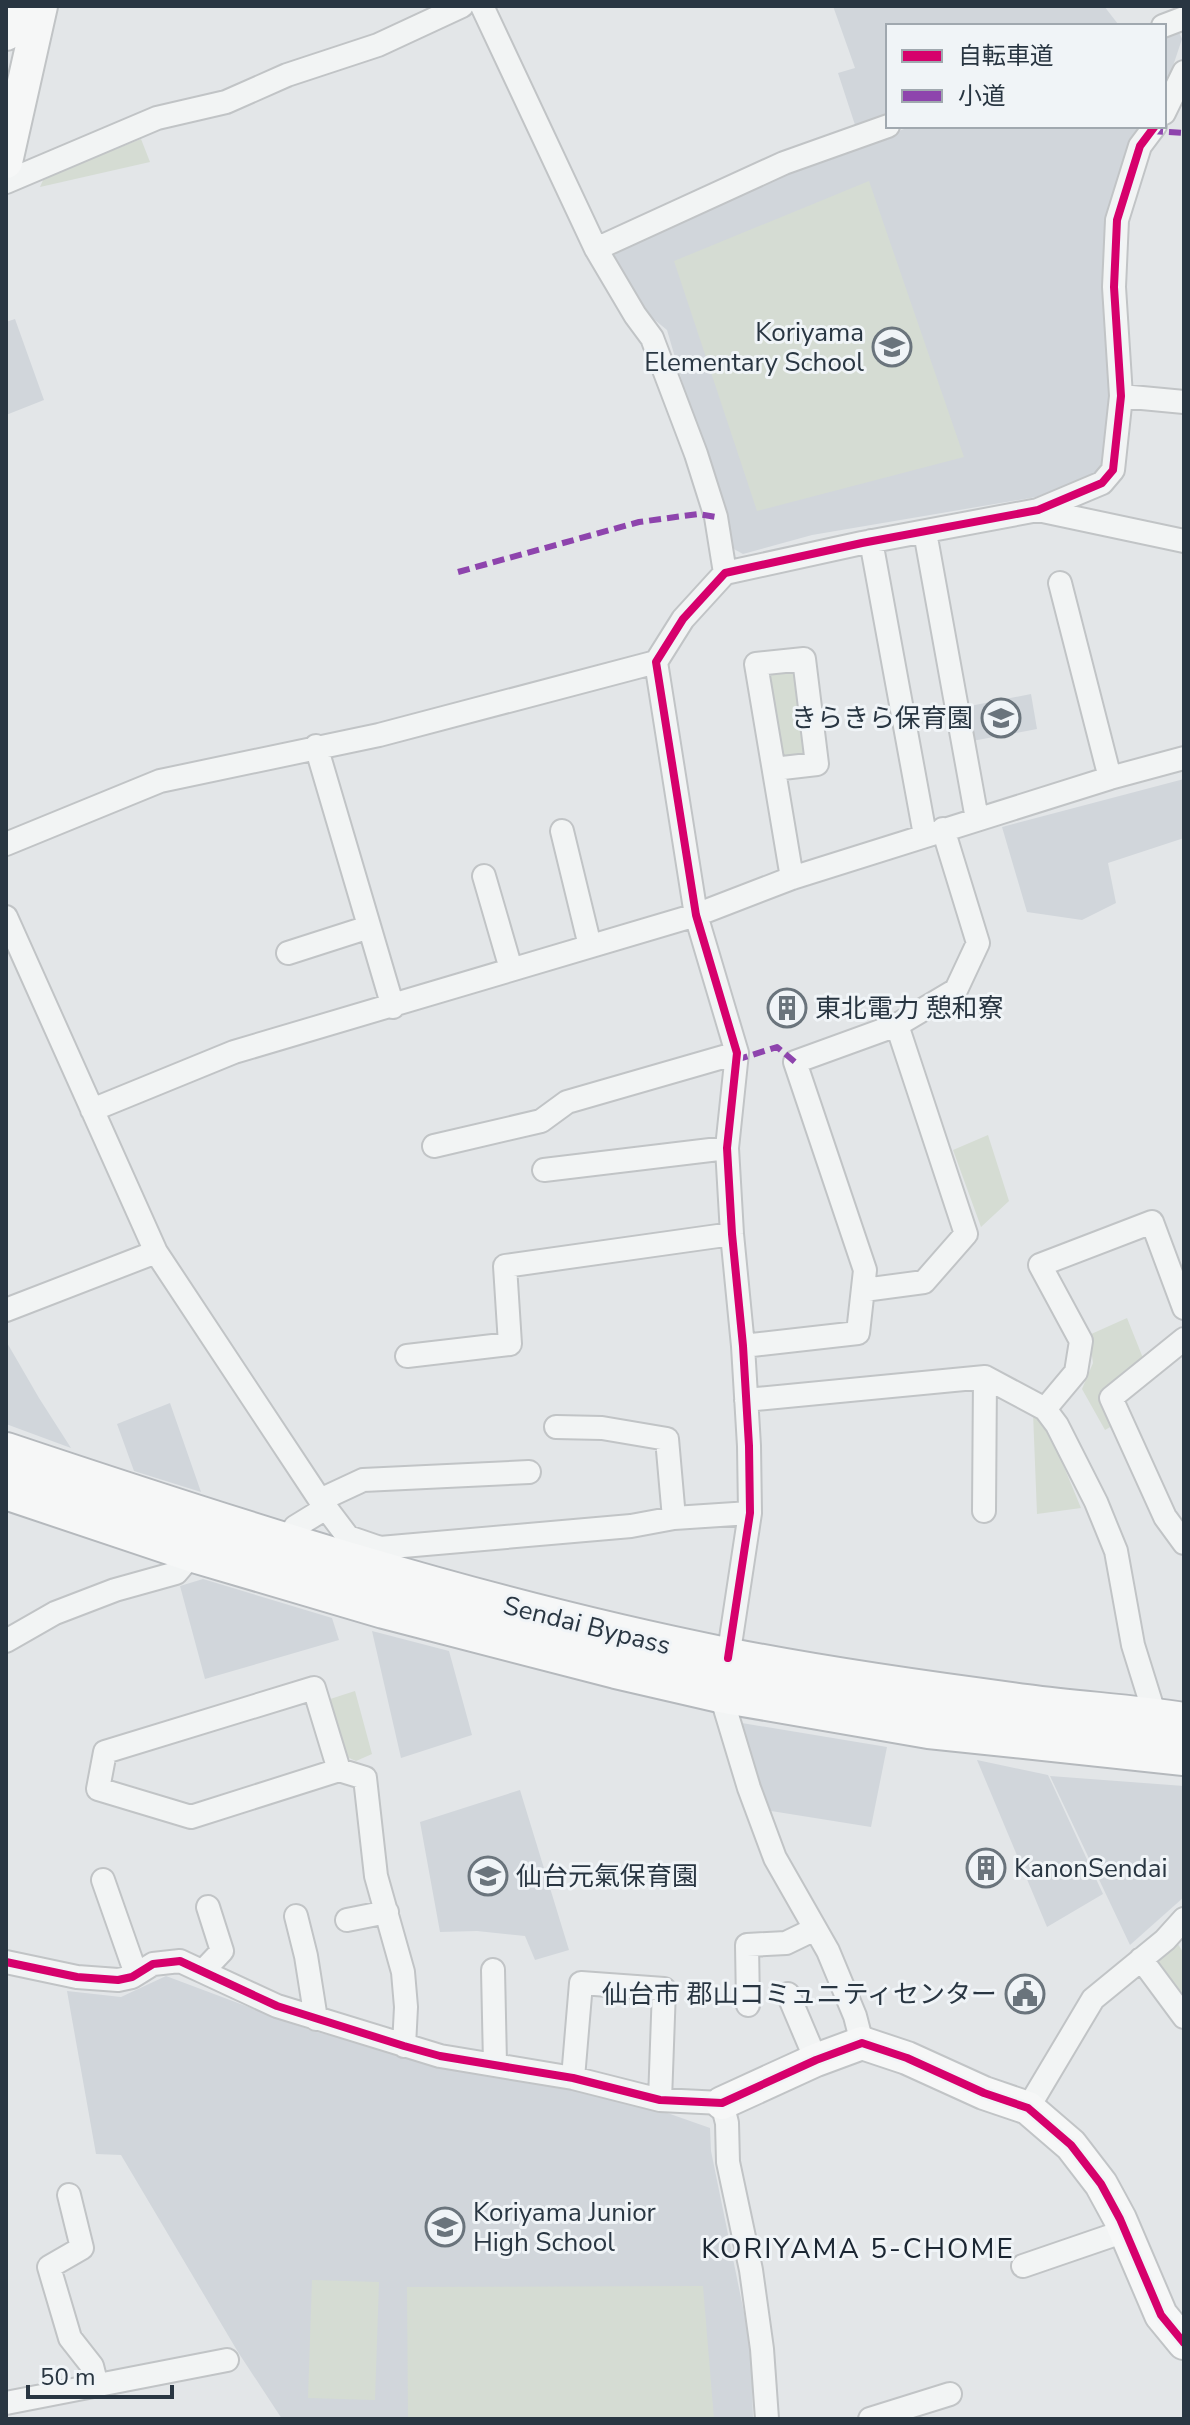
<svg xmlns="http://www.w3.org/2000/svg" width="1190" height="2425" font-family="'Nunito Sans','Noto Sans JP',sans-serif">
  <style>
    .built { fill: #d1d6db }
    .green { fill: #d5dcd3 }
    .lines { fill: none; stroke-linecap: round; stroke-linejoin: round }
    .street-casing { stroke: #c1c4c6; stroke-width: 26 }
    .secondary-casing { stroke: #c1c4c6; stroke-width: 36 }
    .highway-casing { stroke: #b5b9bd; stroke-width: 44 }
    .street { stroke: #f2f4f4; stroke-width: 22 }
    .secondary { stroke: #f6f7f7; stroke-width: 32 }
    .highway { stroke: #f6f7f7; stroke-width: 40 }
    .quiet { stroke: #8e44ad; stroke-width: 6; stroke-dasharray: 12 6; stroke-linecap: butt }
    .cycleway-casing { stroke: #f0f4f7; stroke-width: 13 }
    .cycleway { stroke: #d6006c; stroke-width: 8 }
    .labels { text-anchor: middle; stroke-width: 6; stroke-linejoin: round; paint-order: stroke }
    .poi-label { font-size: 26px; fill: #293642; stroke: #f0f4f7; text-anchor: start }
    .street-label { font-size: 26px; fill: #293642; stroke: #f0f4f7 }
    .neighbourhood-label { font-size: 28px; letter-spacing: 2px; fill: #1b2632; stroke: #f0f4f7 }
  </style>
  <rect width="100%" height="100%" fill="#e3e6e8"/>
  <path class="built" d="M 833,6 L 1104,6 L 1118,24 L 888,26 L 888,117 L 856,128 L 838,73 L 855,68 Z
    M 1178,30 L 1182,39 L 1164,93 L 1164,35 Z
    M 912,126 L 1145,126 L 1131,154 L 1115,363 L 1101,471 L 1036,497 L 812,535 L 743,554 L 732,548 L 716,478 L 691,412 L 667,330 L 639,307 L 614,258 L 619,245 L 750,187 Z
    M 15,319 L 44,400 L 6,415 L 6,322 Z
    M 1031,694 L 1037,729 L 972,741 L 965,707 Z
    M 1184,779 L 1184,838 L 1108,863 L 1116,903 L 1082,920 L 1027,912 L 1002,827 Z
    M 6,1341 L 39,1398 L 71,1448 L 6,1424 Z
    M 170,1403 L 201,1492 L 134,1471 L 117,1424 Z
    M 203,1579 L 332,1618 L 339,1640 L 205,1679 L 180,1586 Z
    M 372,1631 L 449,1651 L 472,1735 L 401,1758 Z
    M 736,1722 L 887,1747 L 871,1827 L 765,1810 Z
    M 977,1760 L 1048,1775 L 1103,1894 L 1047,1927 Z
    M 1050,1776 L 1184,1786 L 1184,1897 L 1130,1945 Z
    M 520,1790 L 569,1950 L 535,1960 L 525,1936 L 477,1931 L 440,1932 L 420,1822 Z
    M 166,1976 L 313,2031 L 461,2069 L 619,2096 L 710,2128 L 711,2151 L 751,2347 L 753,2419 L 282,2419 L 238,2352 L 121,2155 L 96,2154 L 67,1991 L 121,1997 Z"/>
  <path class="green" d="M 141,139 L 150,162 L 40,187 L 44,178 Z
    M 869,181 L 964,457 L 757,511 L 674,261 Z
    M 787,670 L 799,676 L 806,755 L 795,758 L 781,754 L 767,681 L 772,673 Z
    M 988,1135 L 1009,1201 L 981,1227 L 953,1150 Z
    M 1127,1318 L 1145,1363 L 1112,1387 L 1112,1426 L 1105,1430 L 1082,1389 L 1093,1363 L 1089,1335 Z
    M 1033,1413 L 1050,1433 L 1081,1508 L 1037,1514 Z
    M 355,1691 L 372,1754 L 356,1761 L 340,1754 L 324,1701 Z
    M 1178,1944 L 1184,1954 L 1184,1996 L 1156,1962 Z
    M 312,2280 L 379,2282 L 375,2400 L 308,2398 Z
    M 703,2286 L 714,2419 L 408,2419 L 407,2287 Z"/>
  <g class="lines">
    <defs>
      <path id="street" d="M 482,6 L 596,249 L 635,315 L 652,338 L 696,454 L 716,517 L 725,573
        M 1163,26 L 1184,18
        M 1164,113 L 1184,72
        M 6,182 L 157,118 L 226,102 L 287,75 L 378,45 L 462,6
        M 596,249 L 784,163 L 888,126
        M 1121,396 L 1184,402
        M 1038,510 L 1184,541
        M 925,532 L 977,819
        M 871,541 L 925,835
        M 1060,583 L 1110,778
        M 316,746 L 393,1007
        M 774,769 L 817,764 L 804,659 L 756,664 L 792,878
        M 562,831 L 590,946
        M 6,844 L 160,781 L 379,735 L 656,662
        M 484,876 L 511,969
        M 6,917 L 156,1252 L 320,1500 L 348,1537 L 380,1548 L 631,1526 L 674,1518 L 750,1513
        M 288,953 L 369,927
        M 92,1110 L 234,1052 L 696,915 L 792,878 L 1110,778 L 1184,758
        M 434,1146 L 541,1121 L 567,1102 L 737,1053
        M 544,1170 L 727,1148
        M 864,1290 L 924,1282 L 966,1234 L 897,1025
        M 6,1310 L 156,1252
        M 1184,1339 L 1111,1398 L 1165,1517 L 1184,1543
        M 743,1346 L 858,1333 L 865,1270 L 795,1062 L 897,1025 L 956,990 L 978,943 L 943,829
        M 407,1356 L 510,1344 L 505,1266 L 732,1234
        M 746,1400 L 985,1377 L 1045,1409 L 1057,1425 L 1096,1502 L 1116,1551 L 1133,1645 L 1156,1719
        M 1045,1409 L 1076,1372 L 1081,1341 L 1040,1265 L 1152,1222 L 1184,1308
        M 556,1427 L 602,1428 L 667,1439 L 674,1518
        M 320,1500 L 363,1480 L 529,1472
        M 984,1511 L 985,1377
        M 287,1543 L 295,1527 L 326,1508
        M 6,1641 L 55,1613 L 115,1590 L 176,1573 L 194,1552
        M 728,1658 L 750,1513 L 749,1446 L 743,1346 L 732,1234 L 727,1148 L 737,1053 L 696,915 L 656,662 L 683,619 L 725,573 L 862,543 L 1038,510 L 1102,483 L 1113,470 L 1121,396 L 1114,287 L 1117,220 L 1140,146 L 1155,126
        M 720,1692 L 749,1788 L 775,1858 L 828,1951 L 855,2016 L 862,2043
        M 339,1770 L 314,1688 L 105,1752 L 98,1789 L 191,1817 L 339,1770 L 365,1778 L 376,1876 L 403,1972 L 406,2007 L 404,2046
        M 103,1880 L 136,1974
        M 296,1916 L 306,1956 L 316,2019
        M 347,1920 L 387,1912
        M 1141,1959 L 1184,2017
        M 6,1962 L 77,1977 L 118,1980 L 132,1977 L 153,1964 L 180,1961 L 277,2006 L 440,2056 L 573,2078 L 660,2100 L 722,2103 L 727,2123 L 728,2162 L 751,2270 L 762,2349 L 767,2419
        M 204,1970 L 222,1951 L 208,1907
        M 493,1970 L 495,2063
        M 788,1994 L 816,2060
        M 748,2005 L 747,1945 L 786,1943 L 815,1929
        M 573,2078 L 581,1983 L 664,1989 L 660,2100
        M 1028,2108 L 1093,1999 L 1165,1940 L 1184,1919
        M 69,2195 L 82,2248 L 49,2267 L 70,2338 L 92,2366 L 97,2386
        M 1023,2266 L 1125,2231
        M 6,2403 L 227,2360
        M 870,2419 L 950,2394"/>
      <path id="secondary" d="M 6,34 L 13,6
        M 6,162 L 41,6
        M 722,2103 L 816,2060 L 862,2043 L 907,2058 L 984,2093 L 1028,2108 L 1071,2145 L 1101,2184 L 1120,2219 L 1161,2315 L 1184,2343"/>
      <path id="highway" d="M 6,1453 C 242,1532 481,1609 726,1658 C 825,1678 926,1692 1027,1705 C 1079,1712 1132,1715 1184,1723
        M 6,1489 L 194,1552 L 384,1608 L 616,1668 L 720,1692 L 929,1728 L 1184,1755"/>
    </defs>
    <use href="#street" class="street-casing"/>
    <use href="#secondary" class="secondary-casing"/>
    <use href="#highway" class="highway-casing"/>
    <use href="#street" class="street"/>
    <use href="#secondary" class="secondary"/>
    <use href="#highway" class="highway"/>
    <path class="quiet" d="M 1151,131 L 1184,133
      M 458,572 L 639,522 L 698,514 L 716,517
      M 736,1060 L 777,1047 L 795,1062"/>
    <defs>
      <path id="cycleway" d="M 728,1658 L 750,1513 L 749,1446 L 743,1346 L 732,1234 L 727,1148 L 737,1053 L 696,915 L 656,662 L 683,619 L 725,573 L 862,543 L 1038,510 L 1102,483 L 1113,470 L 1121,396 L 1114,287 L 1117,220 L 1140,146 L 1155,126
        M 6,1962 L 77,1977 L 118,1980 L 132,1977 L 153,1964 L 180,1961 L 277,2006 L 404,2046 L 440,2056 L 573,2078 L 660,2100 L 722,2103 L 816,2060 L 862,2043 L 907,2058 L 984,2093 L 1028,2108 L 1071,2145 L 1101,2184 L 1120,2219 L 1161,2315 L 1184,2343"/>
    </defs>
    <use href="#cycleway" class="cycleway-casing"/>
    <use href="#cycleway" class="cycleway"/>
  </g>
  <defs>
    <symbol id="school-ring" viewBox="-11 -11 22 22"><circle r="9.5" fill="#f0f4f7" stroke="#6a747c" stroke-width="1.5"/><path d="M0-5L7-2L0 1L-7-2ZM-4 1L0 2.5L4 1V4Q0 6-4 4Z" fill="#6a747c"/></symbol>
    <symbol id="building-ring" viewBox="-11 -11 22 22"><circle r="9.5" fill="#f0f4f7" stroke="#6a747c" stroke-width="1.5"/><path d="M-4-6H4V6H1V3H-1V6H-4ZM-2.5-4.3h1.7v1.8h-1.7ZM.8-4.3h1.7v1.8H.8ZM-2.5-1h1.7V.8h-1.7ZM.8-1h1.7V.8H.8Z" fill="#6a747c"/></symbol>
    <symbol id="civic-ring" viewBox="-11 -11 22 22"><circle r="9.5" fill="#f0f4f7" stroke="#6a747c" stroke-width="1.5"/><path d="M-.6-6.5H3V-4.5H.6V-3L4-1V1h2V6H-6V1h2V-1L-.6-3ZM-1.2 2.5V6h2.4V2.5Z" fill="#6a747c"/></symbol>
  </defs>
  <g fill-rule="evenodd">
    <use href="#school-ring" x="870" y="325" width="44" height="44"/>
    <use href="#school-ring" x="979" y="696" width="44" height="44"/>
    <use href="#building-ring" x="765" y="986" width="44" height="44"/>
    <use href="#building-ring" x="964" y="1846" width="44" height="44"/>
    <use href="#school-ring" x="466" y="1854" width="44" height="44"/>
    <use href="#civic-ring" x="1003" y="1972" width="44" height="44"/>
    <use href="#school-ring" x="423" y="2205" width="44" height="44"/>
  </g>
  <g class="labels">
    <g class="poi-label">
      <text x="864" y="341" text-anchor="end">Koriyama<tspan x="864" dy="30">Elementary School</tspan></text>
      <text x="973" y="727" text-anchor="end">きらきら保育園</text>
      <text x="815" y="1017">東北電力 憩和寮</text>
      <text x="1014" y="1877">KanonSendai</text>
      <text x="516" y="1885">仙台元氣保育園</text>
      <text x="997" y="2003" text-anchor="end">仙台市 郡山コミュニティセンター</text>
      <text x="473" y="2221">Koriyama Junior<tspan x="473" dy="30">High School</tspan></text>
    </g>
    <g class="street-label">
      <text transform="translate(587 1625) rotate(14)" y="9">Sendai Bypass</text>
    </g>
    <g class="neighbourhood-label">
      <text x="858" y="2258">KORIYAMA 5-CHOME</text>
    </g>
  </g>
  <rect width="1190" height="2425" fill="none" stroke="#293642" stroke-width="16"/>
  <rect x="886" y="24" width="280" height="104" fill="#f0f4f7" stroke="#a0a8af" stroke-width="2"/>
  <rect x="902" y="50" width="40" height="12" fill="#d6006c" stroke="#a0a8af" stroke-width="2"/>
  <text x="958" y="64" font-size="24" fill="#293642">自転車道</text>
  <rect x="902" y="90" width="40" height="12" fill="#8e44ad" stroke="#a0a8af" stroke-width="2"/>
  <text x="958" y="104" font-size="24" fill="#293642">小道</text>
  <path d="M28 2385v12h144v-12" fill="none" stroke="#293642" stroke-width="4"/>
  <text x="40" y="2385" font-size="24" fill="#293642" stroke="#f0f4f7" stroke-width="6" paint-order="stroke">50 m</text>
</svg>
